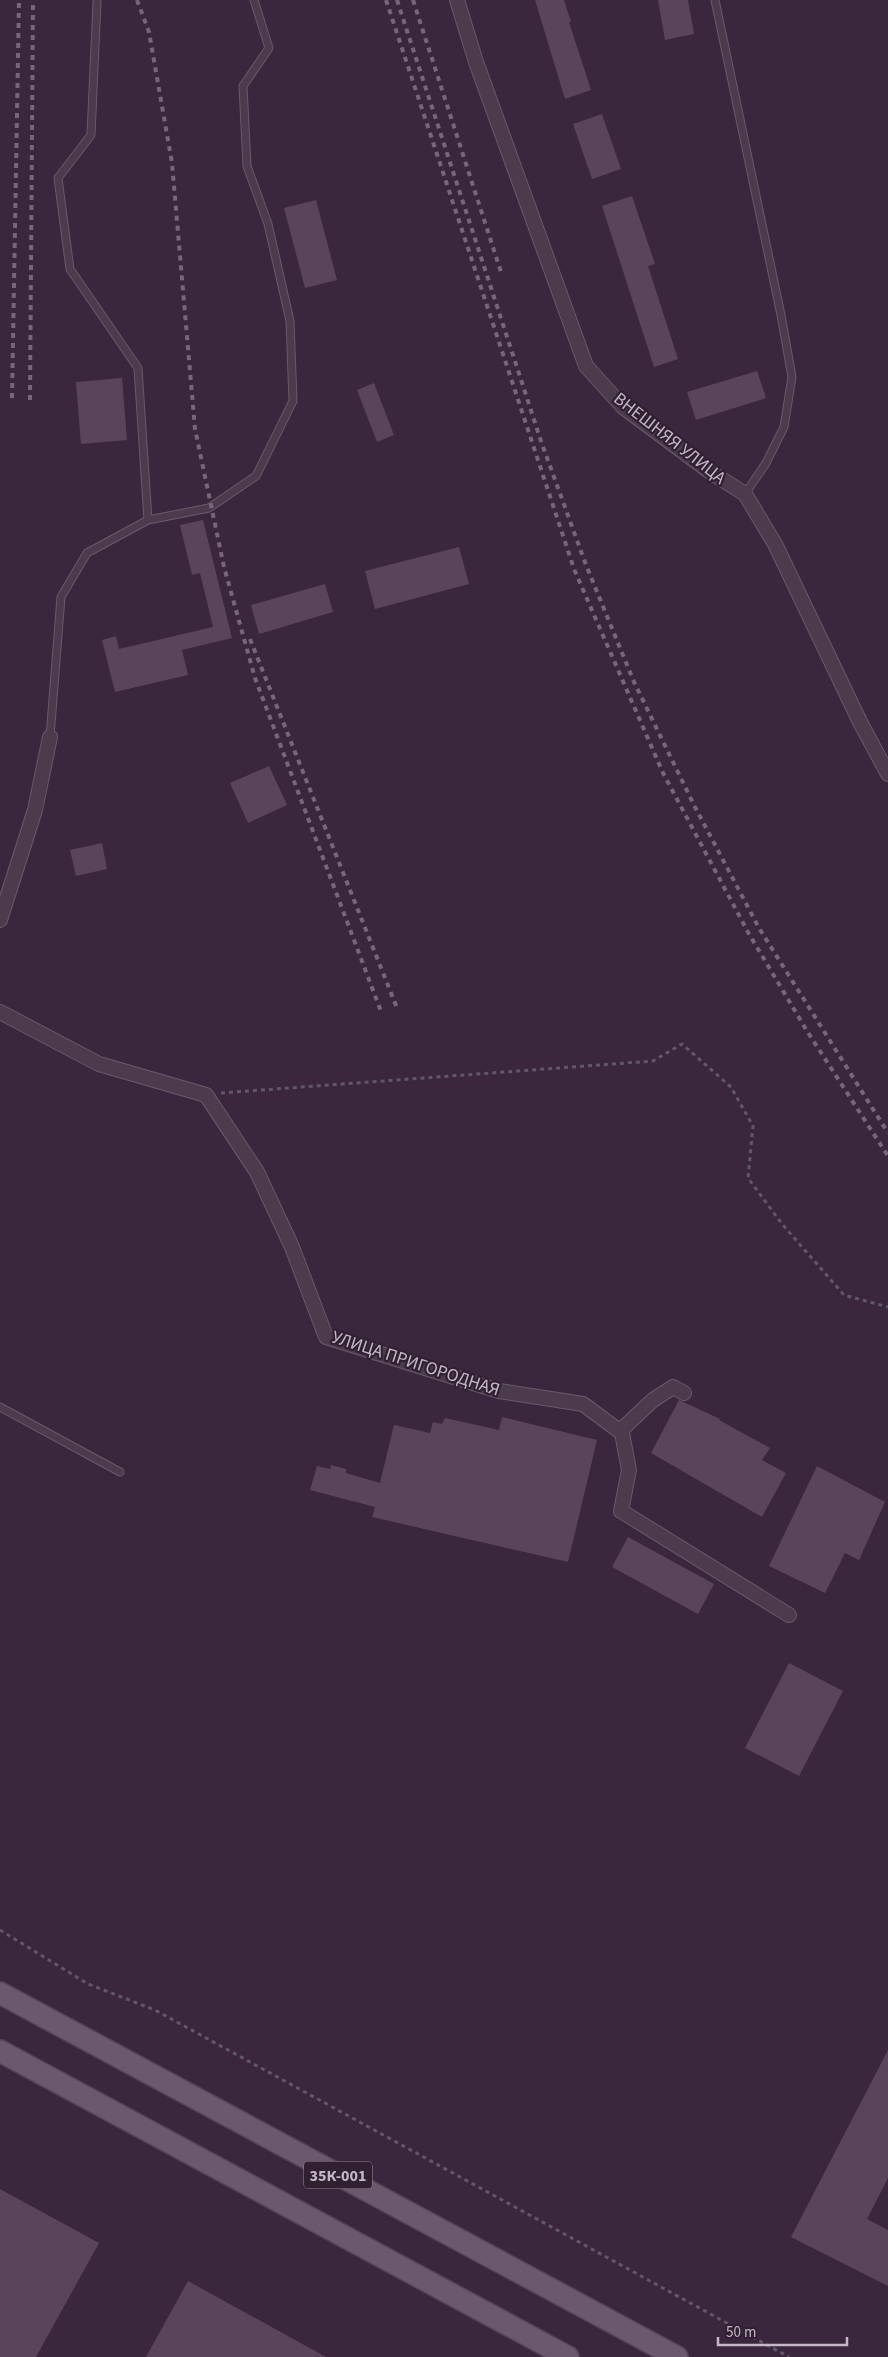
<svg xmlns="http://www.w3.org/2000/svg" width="888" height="2357" font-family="'Source Sans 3',sans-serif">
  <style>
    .building { fill: #59445c }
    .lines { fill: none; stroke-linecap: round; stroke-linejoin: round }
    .lane-casing { stroke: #69596b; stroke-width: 9 }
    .street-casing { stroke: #69596b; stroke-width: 16 }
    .primary-casing { stroke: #544456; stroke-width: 24 }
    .path { stroke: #60576b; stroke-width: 3; stroke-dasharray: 4 4; stroke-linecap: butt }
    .lane { stroke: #4b3b4d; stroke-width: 7 }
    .street { stroke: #4b3b4d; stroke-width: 14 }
    .primary { stroke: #6a596d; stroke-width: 21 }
    .rail { stroke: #78657b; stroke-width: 4; stroke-dasharray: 5 5; stroke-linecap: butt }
    .labels { text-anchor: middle; stroke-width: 4.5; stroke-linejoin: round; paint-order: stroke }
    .shield { fill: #302032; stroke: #998a9b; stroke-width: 1 }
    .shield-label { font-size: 16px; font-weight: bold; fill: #c6b7c8 }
    .street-label { font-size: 18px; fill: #c6b7c8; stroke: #302032 }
  </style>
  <rect width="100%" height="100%" fill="#3a273d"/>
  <path class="building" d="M 535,0 L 564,0 L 571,22 L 569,22 L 591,90 L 565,99 Z
    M 658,0 L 688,0 L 694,34 L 665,40 Z
    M 602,114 L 621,169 L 592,179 L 573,124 Z
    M 632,196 L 655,264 L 648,266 L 678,359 L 654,367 L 602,206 Z
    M 316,200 L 337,280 L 305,288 L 284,208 Z
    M 757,371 L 766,398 L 696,420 L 687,392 Z
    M 122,378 L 127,440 L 81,444 L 76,382 Z
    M 374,383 L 394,435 L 377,442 L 357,390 Z
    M 203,520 L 232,638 L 182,650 L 188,675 L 115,692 L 102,640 L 116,636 L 119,649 L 213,627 L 200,573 L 192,575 L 180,525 Z
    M 459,547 L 469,584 L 375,609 L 365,571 Z
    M 325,584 L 333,612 L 259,634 L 251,605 Z
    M 269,766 L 287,805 L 248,823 L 230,783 Z
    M 102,843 L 107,869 L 76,876 L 70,850 Z
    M 679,1400 L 720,1419 L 719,1420 L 770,1448 L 762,1460 L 786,1473 L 762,1517 L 651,1453 Z
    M 502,1417 L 597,1440 L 568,1562 L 372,1517 L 375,1507 L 310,1490 L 317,1466 L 330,1469 L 331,1465 L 346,1469 L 346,1473 L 380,1483 L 394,1425 L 430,1433 L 433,1422 L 442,1424 L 445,1418 L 499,1430 Z
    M 817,1466 L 885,1502 L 859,1560 L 845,1553 L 825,1593 L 769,1566 Z
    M 628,1537 L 714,1584 L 698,1614 L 612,1567 Z
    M 789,1663 L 843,1691 L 799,1776 L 745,1748 Z
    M 888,2050 L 888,2178 L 867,2219 L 888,2230 L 888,2286 L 791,2237 Z
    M 0,2189 L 99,2243 L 36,2357 L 0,2357 Z
    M 188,2281 L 326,2357 L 146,2357 Z"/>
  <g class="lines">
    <defs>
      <path id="lane" d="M 715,0 L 781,315 L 792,377 L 784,427 L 766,463 L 745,494
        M 97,2 L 91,135 L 58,178 L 70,269 L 138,368 L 148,520 L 209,508 L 256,476 L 293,401 L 290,321 L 268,224 L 247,166 L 243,86 L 269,48 L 254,0
        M 50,737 L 61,597 L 87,553 L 148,520
        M 0,1407 L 120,1472"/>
      <path id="street" d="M 457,0 L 476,62 L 586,366 L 623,407 L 709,471 L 745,494 L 775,544 L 860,722 L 888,774
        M 0,920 L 35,810 L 50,737
        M 0,1012 L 99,1064 L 206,1095 L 257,1172 L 292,1247 L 326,1337 L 499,1391 L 583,1404 L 622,1433 L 629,1470 L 621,1511 L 789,1615
        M 620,1431 L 653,1400 L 673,1387 L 684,1393"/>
      <path id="primary" d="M 0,1993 L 677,2357
        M 0,2051 L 568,2357"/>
    </defs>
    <use href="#lane" class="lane-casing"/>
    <use href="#street" class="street-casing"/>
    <use href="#primary" class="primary-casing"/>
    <path class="path" d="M 221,1093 L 653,1061 L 682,1044 L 731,1087 L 753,1126 L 748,1178 L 782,1224 L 844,1295 L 888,1307
      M 0,1930 L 88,1984 L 155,2010 L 789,2357"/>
    <use href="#lane" class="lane"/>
    <use href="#street" class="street"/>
    <use href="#primary" class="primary"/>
    <path class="rail" d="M 137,0 L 149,32 L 172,163 L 195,429 L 224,567 L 255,678 L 382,1014
      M 386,0 L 574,569 L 663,773 L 749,934 L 807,1031 L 888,1156
      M 397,0 L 542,444 L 586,565 L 634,682 L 695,807 L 759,928 L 888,1133
      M 413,0 L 501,272
      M 12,398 L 19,0
      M 30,400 L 33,0
      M 250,639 L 397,1008"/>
  </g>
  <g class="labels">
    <rect class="shield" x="304" y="2161.5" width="68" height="27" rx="4"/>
    <g class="shield-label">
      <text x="338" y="2181">35К-001</text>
    </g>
    <g class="street-label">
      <text transform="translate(670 438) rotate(38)" y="6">ВНЕШНЯЯ УЛИЦА</text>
      <text transform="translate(416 1363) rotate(18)" y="6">УЛИЦА ПРИГОРОДНАЯ</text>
    </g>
  </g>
  <path d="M718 2337v8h129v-8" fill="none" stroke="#c6b7c8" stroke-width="2.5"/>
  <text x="726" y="2337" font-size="15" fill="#c6b7c8" stroke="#302032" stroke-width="4" paint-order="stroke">50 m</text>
</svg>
